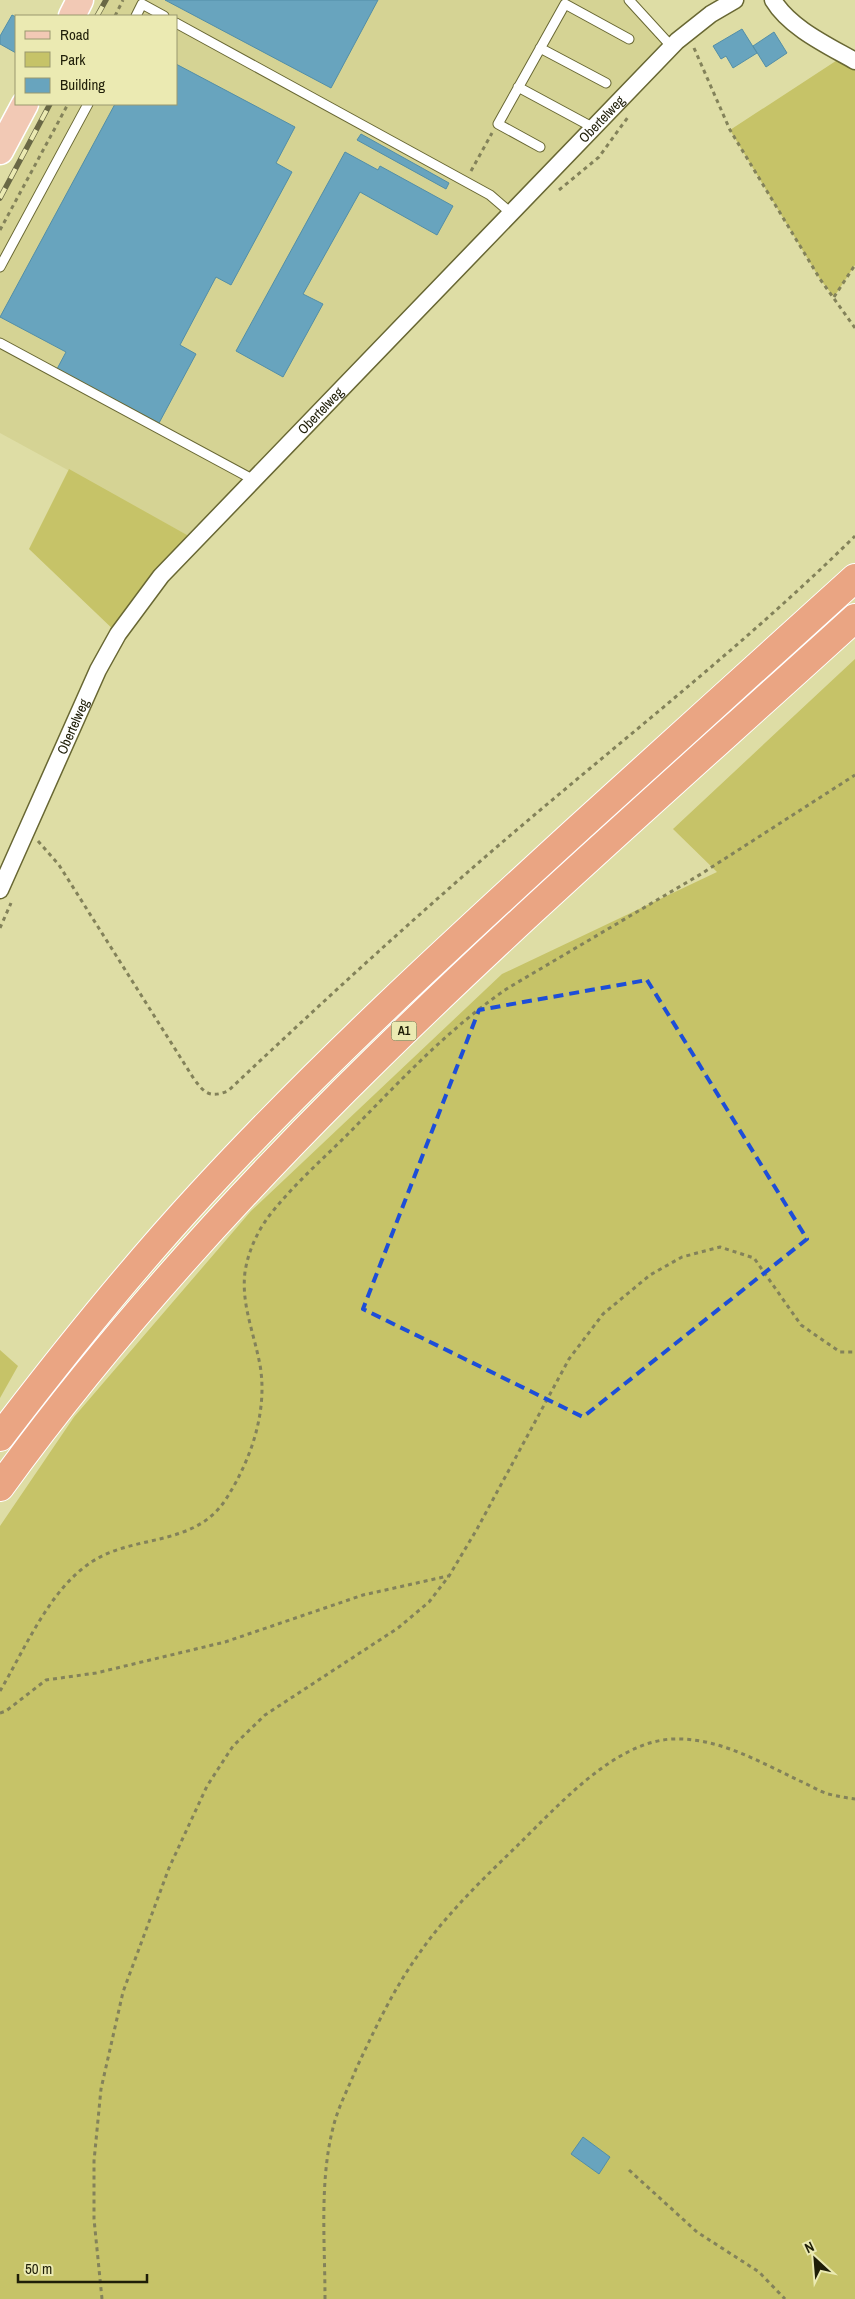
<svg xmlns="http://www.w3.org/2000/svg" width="855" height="2299" font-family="'Archivo Narrow',sans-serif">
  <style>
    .built { fill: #d5d394 }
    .green { fill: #c6c368 }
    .building { fill: #68a4be; stroke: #528ea7 }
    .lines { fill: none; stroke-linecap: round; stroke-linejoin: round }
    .service-casing { stroke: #686733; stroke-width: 11 }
    .minor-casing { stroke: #686733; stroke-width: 19 }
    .primary-casing { stroke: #fff; stroke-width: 29 }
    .motorway-casing { stroke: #fff; stroke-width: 30 }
    .path { stroke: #83825a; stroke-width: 3; stroke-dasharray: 4 4; stroke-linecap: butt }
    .service { stroke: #fff; stroke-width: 9 }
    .minor { stroke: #fff; stroke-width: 16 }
    .primary { stroke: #f2c9b5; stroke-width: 26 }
    .motorway { stroke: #eaa583; stroke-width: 28 }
    .rail-casing { stroke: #696845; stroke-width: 5.5 }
    .rail { stroke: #ebeab2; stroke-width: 4; stroke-dasharray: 11; stroke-linecap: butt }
    .marked { fill: none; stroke: #1d4ed8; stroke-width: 4; stroke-dasharray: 10 6; stroke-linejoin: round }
    .labels { text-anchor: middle; stroke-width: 4; stroke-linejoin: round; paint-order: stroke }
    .shield { fill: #ebeab2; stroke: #5c5b3b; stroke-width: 1 }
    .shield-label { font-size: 12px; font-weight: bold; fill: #1f1e08 }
    .street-label { font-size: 14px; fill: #1f1e08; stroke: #ebeab2 }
  </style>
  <rect width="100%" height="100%" fill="#dedda5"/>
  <path class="built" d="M 107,0 L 629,0 L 672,47 L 196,540 L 0,433 L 0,196 L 50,104 L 176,104 L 176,16 L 98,16 Z"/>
  <path class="green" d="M 845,55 L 855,61 L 855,265 L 834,297 L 820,279 L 730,130 Z
    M 69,469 L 196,540 L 118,634 L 29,549 Z
    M 855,659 L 855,2299 L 0,2299 L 0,1526 L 74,1417 L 251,1211 L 502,974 L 717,872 L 673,829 Z
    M 0,1350 L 18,1366 L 0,1398 Z"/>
  <path class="building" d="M 165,0 L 378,0 L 331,88 Z
    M 12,15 L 16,17 L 16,53 L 0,44 L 0,36 Z
    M 742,29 L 757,53 L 733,68 L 726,56 L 721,59 L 713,46 Z
    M 774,32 L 787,53 L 766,67 L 753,46 Z
    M 176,64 L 295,127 L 276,163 L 292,172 L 231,285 L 216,277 L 180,345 L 196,354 L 159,423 L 57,369 L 66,352 L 0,317 L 115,104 L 176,104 Z
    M 361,134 L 449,183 L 446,189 L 357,140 Z
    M 345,152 L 378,170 L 380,166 L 453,206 L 437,235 L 360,192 L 303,294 L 323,304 L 283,377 L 236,351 Z
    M 583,2137 L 610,2157 L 599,2174 L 571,2154 Z"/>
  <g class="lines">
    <defs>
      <path id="service" d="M 629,0 L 672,47
        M 136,16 L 142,4 L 164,16
        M 176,23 L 490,195 L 511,213
        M 540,48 L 606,83
        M 518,87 L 594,128
        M 540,147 L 498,124 L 565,4 L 629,39
        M 0,267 L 88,104
        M 0,343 L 254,480"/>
      <g id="minor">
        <path d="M 773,0 C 790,28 827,45 855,61"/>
        <path id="s1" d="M 0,890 L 98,670 L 118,634 L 161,576 L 677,41 L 711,14 L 735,0"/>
      </g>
      <path id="primary" d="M 72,16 L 80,0
        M 0,151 L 25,104"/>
      <path id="motorway" d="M 0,1437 C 64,1353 130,1271 202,1193 C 321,1064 450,946 579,828 C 671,745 763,661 855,578
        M 0,1487 C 240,1156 554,892 855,618"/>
    </defs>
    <use href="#service" class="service-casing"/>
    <use href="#minor" class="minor-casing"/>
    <use href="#primary" class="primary-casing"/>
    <use href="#motorway" class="motorway-casing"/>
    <path class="path" d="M 115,16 L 123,0
      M 694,48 L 730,130 L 820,279 L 855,328
      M 471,171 L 492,133
      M 559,190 L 599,157 L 628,117
      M 0,230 L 68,104
      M 834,297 L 855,265
      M 38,841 L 59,865 L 194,1079 C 205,1094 210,1098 228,1091 C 335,990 444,890 557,796 C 658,711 761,629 855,536
      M 0,928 L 11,903
      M 0,1691 C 25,1649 50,1588 93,1561 C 136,1534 195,1547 226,1499 C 251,1460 268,1411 260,1365 C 254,1333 241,1304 245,1272 C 248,1252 257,1232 269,1216 C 293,1185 324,1158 351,1131 C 401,1080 449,1028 508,988 L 701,874 L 855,775
      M 0,1713 L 6,1711 L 46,1680 L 96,1673 L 225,1642 L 363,1595 L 448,1576
      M 629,2170 L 697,2232 L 759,2272 L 785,2299
      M 102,2299 L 94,2219 L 94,2161 L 101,2089 L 123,1992 L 169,1868 L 207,1786 L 233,1746 L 265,1715 L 398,1628 L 429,1602 L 449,1576 L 477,1529 L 569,1359 L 603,1314 L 650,1275 L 682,1257 L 720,1247 L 754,1258 L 801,1325 L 840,1352 L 855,1352
      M 325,2299 C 325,2242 319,2179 334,2124 C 339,2105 349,2087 356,2069 C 374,2031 392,1992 416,1958 C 445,1915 482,1880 519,1844 C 558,1806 614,1742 672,1739 C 718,1737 760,1762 800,1781 C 809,1785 819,1791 828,1794 C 837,1796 846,1798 855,1799"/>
    <use href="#service" class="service"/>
    <use href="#minor" class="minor"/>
    <use href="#primary" class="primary"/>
    <use href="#motorway" class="motorway"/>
    <defs>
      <path id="rail" d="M 97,16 L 106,0
        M 0,198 L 50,104"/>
    </defs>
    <use href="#rail" class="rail-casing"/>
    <use href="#rail" class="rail"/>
  </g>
  <path class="marked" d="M 647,980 L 807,1239 L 583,1417 L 363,1309 L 479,1010 Z"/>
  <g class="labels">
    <rect class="shield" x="391.5" y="1021.5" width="25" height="19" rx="4"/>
    <g class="shield-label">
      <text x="404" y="1035">A1</text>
    </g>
    <g class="street-label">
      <text dy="5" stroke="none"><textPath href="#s1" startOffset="989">Obertelweg</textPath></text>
      <text dy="5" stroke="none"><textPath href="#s1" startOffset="584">Obertelweg</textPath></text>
      <text dy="5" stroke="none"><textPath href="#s1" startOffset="179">Obertelweg</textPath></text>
    </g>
  </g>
  <rect x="15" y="15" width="162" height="90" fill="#ebeab2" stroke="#99986e"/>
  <rect x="25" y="31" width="25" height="8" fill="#f2c9b5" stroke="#99986e"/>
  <text x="60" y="40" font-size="15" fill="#1f1e08">Road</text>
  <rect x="25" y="52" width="25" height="15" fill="#c6c368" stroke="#99986e"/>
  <text x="60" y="65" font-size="15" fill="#1f1e08">Park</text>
  <rect x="25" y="78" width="25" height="15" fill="#68a4be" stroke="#99986e"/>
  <text x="60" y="90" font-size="15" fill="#1f1e08">Building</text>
  <g transform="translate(815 2259) rotate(334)" stroke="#ebeab2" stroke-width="4" paint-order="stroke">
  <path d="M0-4L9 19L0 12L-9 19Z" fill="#1f1e08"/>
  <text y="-8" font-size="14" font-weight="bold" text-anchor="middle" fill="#1f1e08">N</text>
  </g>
  <path d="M18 2274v8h129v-8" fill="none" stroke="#1f1e08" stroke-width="2.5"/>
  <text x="25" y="2274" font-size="15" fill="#1f1e08" stroke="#ebeab2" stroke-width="4" paint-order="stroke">50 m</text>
</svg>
